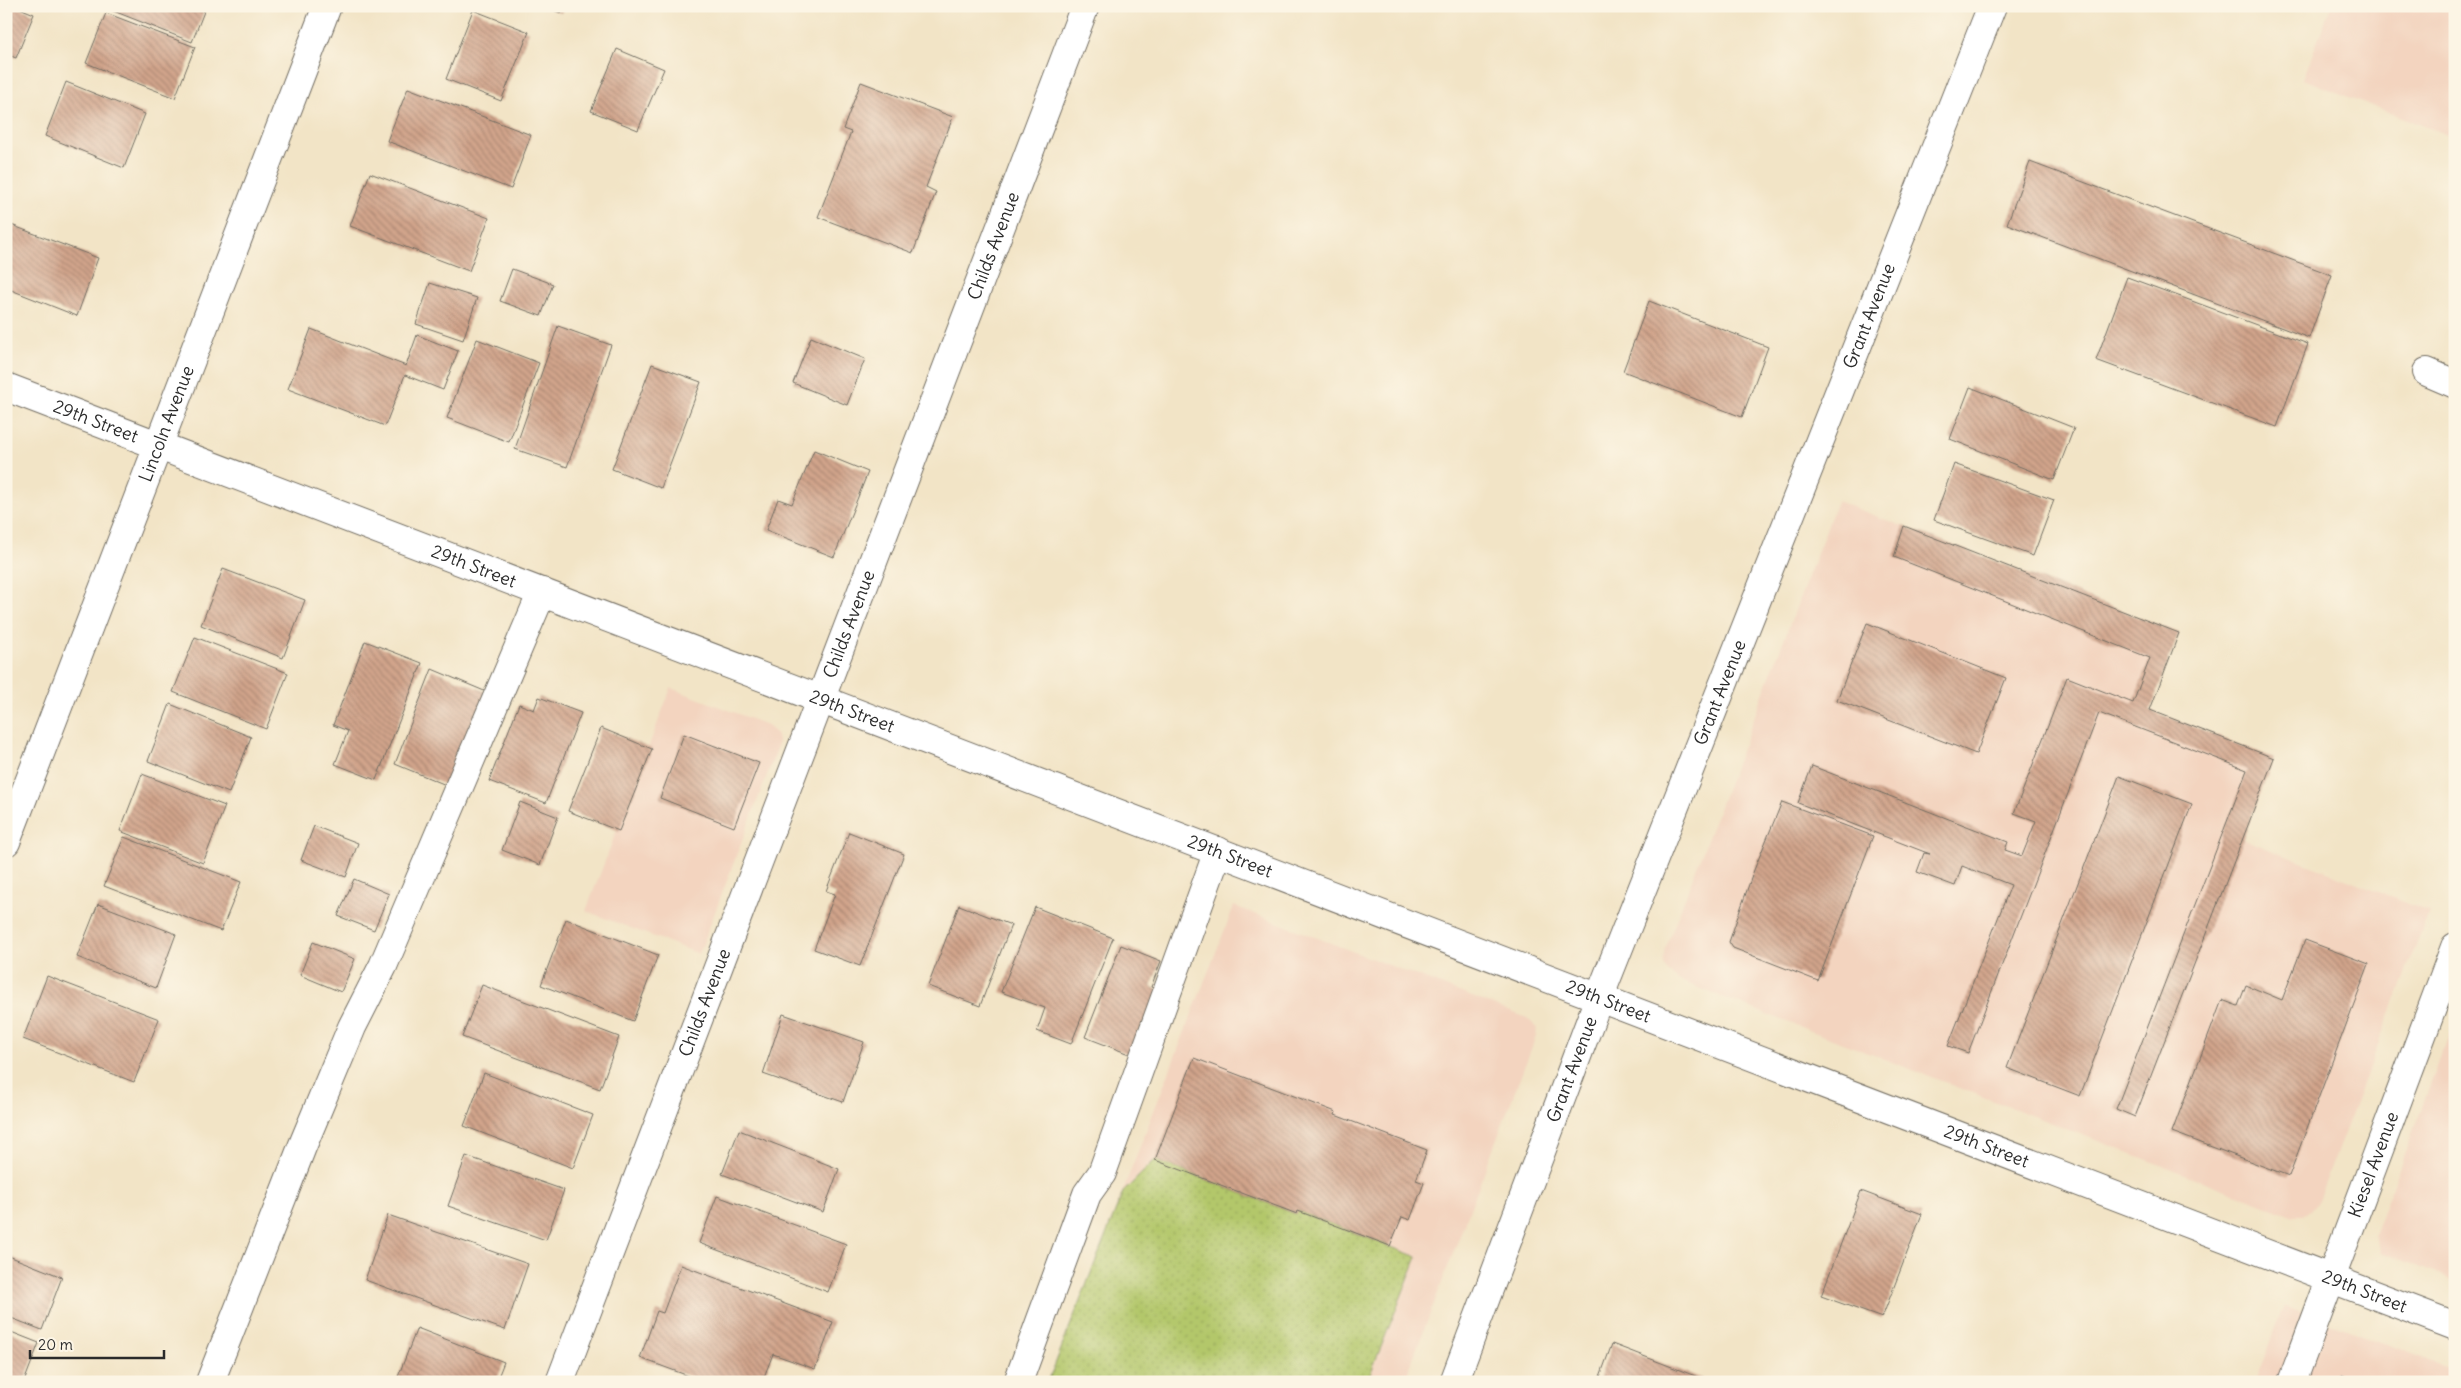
<svg xmlns="http://www.w3.org/2000/svg" width="2461" height="1388" font-family="Delius,sans-serif">
  <style>
    .built { fill: #f3d4bf }
    .park { fill: url(#park-dots); stroke: #6f794b }
    .building { fill: url(#building-back-hatch) }
    .lines { fill: none; stroke-linecap: round; stroke-linejoin: round }
    .minor-casing { stroke: #716c61; stroke-width: 30 }
    .minor { stroke: #fff; stroke-width: 28 }
    .labels { text-anchor: middle; stroke-width: 4; stroke-linejoin: round; paint-order: stroke }
    .street-label { font-size: 18px; fill: #2b2b2b; stroke: #fcf5e5 }
  </style>
  <defs>
    <pattern id="park-dots" width="8" height="8" patternUnits="userSpaceOnUse" patternTransform="scale(1.25)"><rect width="8" height="8" fill="#b3c76b"/><path d="M2 2h.1M6 6h.1" fill="none" stroke="#9aab5d" stroke-width="1.8" stroke-linecap="round"/></pattern>
    <pattern id="building-back-hatch" width="6" height="6" patternUnits="userSpaceOnUse" patternTransform="scale(1.25)"><rect width="6" height="6" fill="#d1a48b"/><path d="M-1 5l2 2M0 0l6 6M5-1l2 2" fill="none" stroke="#aa8672"/></pattern>
  </defs>
  <rect width="100%" height="100%" fill="#fcf5e5"/>
  <filter id="ink" filterUnits="userSpaceOnUse"><feTurbulence type="fractalNoise" baseFrequency=".02" numOctaves="2"/><feDisplacementMap in="SourceGraphic" scale="10" xChannelSelector="R" yChannelSelector="G"/><feConvolveMatrix kernelMatrix="1 2 1 2 8 2 1 2 1" color-interpolation-filters="sRGB"/></filter>
  <filter id="wash" filterUnits="userSpaceOnUse"><feTurbulence type="fractalNoise" baseFrequency=".0096" numOctaves="4" result="noise"/><feDisplacementMap in="SourceGraphic" scale="20" xChannelSelector="R" yChannelSelector="G"/><feGaussianBlur stdDeviation="1.12" result="paint"/><feColorMatrix in="noise" values="0 0 0 0 0 0 0 0 0 0 0 0 0 0 0 0 0 1.4 0 .05"/><feComposite in="paint" operator="in"/></filter>
  <g filter="url(#wash)">
    <rect width="100%" height="100%" fill="#f2e4c6"/>
    <path class="built" d="M 2331,6 L 2455,6 L 2455,138 L 2303,79 Z
      M 1837,501 L 2179,633 L 2150,710 L 2274,758 L 2243,839 L 2429,912 L 2318,1201 L 2310,1211 L 2303,1216 L 2294,1216 L 1678,980 L 1666,969 L 1663,961 L 1665,950 Z
      M 671,688 L 767,725 L 776,734 L 778,741 L 777,749 L 699,954 L 586,911 Z
      M 1234,906 L 1527,1018 L 1537,1028 L 1536,1036 L 1404,1382 L 1048,1382 Z
      M 2455,1019 L 2455,1282 L 2382,1252 L 2374,1235 Z
      M 2285,1306 L 2455,1370 L 2455,1382 L 2255,1382 Z"/>
    <path class="park" d="M 1155,1160 L 1296,1214 L 1298,1211 L 1417,1257 L 1367,1382 L 1048,1382 L 1123,1192 Z"/>
    <g id="blocks">
      <path class="building" d="M 6,6 L 15,6 L 34,14 L 16,58 L 6,54 Z
        M 101,6 L 198,6 L 205,9 L 192,42 Z
        M 543,6 L 564,6 L 561,13 Z
        M 473,10 L 529,32 L 501,101 L 446,79 Z
        M 106,13 L 195,47 L 175,98 L 86,63 Z
        M 617,49 L 664,69 L 638,130 L 591,111 Z
        M 66,82 L 145,114 L 124,168 L 45,136 Z
        M 861,82 L 953,117 L 926,187 L 936,192 L 913,253 L 818,217 L 851,132 L 843,129 Z
        M 408,88 L 531,135 L 511,189 L 387,141 Z
        M 2030,162 L 2332,275 L 2309,338 L 2007,224 Z
        M 370,173 L 489,218 L 469,271 L 350,226 Z
        M 6,223 L 98,258 L 77,316 L 6,288 Z
        M 512,269 L 553,284 L 541,316 L 500,301 Z
        M 2127,277 L 2308,344 L 2277,427 L 2096,360 Z
        M 430,283 L 477,298 L 463,340 L 416,324 Z
        M 1649,301 L 1768,347 L 1742,417 L 1623,371 Z
        M 558,326 L 611,345 L 567,467 L 515,449 Z
        M 311,329 L 406,366 L 417,335 L 458,351 L 443,390 L 405,375 L 385,426 L 288,389 Z
        M 811,337 L 865,359 L 847,405 L 793,383 Z
        M 477,339 L 539,363 L 509,442 L 447,418 Z
        M 652,364 L 701,382 L 661,488 L 612,469 Z
        M 1970,387 L 2074,428 L 2054,480 L 1950,439 Z
        M 814,450 L 868,472 L 834,557 L 766,530 L 778,499 L 792,504 Z
        M 1954,464 L 2054,500 L 2033,556 L 1934,520 Z
        M 1904,526 L 2179,633 L 2150,710 L 2274,758 L 2135,1117 L 2116,1109 L 2247,770 L 2099,713 L 1968,1053 L 1948,1046 L 2011,885 L 1962,866 L 1955,886 L 1917,872 L 1924,853 L 1930,854 L 1798,803 L 1812,766 L 2008,842 L 2005,850 L 2022,856 L 2036,821 L 2014,813 L 2067,677 L 2133,703 L 2150,658 L 1894,557 Z
        M 223,569 L 305,600 L 283,658 L 201,625 Z
        M 1867,623 L 2006,678 L 1976,754 L 1837,700 Z
        M 195,637 L 288,673 L 266,729 L 173,692 Z
        M 365,641 L 422,663 L 376,780 L 335,764 L 348,731 L 333,725 Z
        M 432,669 L 489,693 L 451,787 L 395,764 Z
        M 539,697 L 581,713 L 546,803 L 489,781 L 519,704 L 534,710 Z
        M 170,704 L 251,737 L 229,793 L 148,761 Z
        M 601,728 L 652,749 L 619,831 L 568,811 Z
        M 684,734 L 759,763 L 734,827 L 660,798 Z
        M 142,774 L 225,806 L 203,863 L 120,831 Z
        M 2119,776 L 2192,804 L 2080,1096 L 2007,1068 Z
        M 520,802 L 558,817 L 540,865 L 502,850 Z
        M 1782,802 L 1873,836 L 1818,981 L 1733,948 L 1729,942 L 1754,870 Z
        M 314,826 L 358,843 L 346,877 L 301,860 Z
        M 849,832 L 904,854 L 860,966 L 814,949 L 835,894 L 826,891 Z
        M 124,837 L 241,882 L 221,931 L 104,886 Z
        M 354,879 L 389,894 L 374,930 L 338,916 Z
        M 98,904 L 176,934 L 156,988 L 77,957 Z
        M 959,905 L 1011,925 L 980,1006 L 928,986 Z
        M 1035,907 L 1113,938 L 1071,1044 L 1037,1031 L 1045,1008 L 1001,992 Z
        M 566,919 L 658,955 L 633,1021 L 541,985 Z
        M 2305,940 L 2369,964 L 2289,1176 L 2172,1132 L 2222,1000 L 2238,1006 L 2246,985 L 2282,1000 Z
        M 313,942 L 355,959 L 341,992 L 300,975 Z
        M 1121,945 L 1161,961 L 1151,987 L 1160,990 L 1134,1056 L 1085,1037 Z
        M 47,976 L 159,1019 L 134,1082 L 23,1039 Z
        M 482,985 L 619,1037 L 600,1089 L 462,1037 Z
        M 783,1014 L 864,1042 L 843,1102 L 763,1074 Z
        M 1194,1058 L 1336,1112 L 1335,1115 L 1427,1150 L 1416,1180 L 1424,1183 L 1410,1220 L 1402,1217 L 1390,1246 L 1298,1211 L 1297,1214 L 1155,1160 Z
        M 484,1073 L 593,1115 L 573,1168 L 464,1126 Z
        M 739,1130 L 839,1169 L 823,1212 L 722,1174 Z
        M 466,1156 L 564,1190 L 546,1240 L 448,1206 Z
        M 1861,1191 L 1922,1214 L 1882,1318 L 1821,1296 Z
        M 717,1196 L 846,1244 L 828,1292 L 699,1243 Z
        M 388,1215 L 528,1264 L 505,1330 L 365,1280 Z
        M 6,1255 L 62,1277 L 42,1330 L 6,1316 Z
        M 681,1265 L 833,1322 L 815,1369 L 773,1354 L 762,1382 L 705,1382 L 640,1358 L 657,1311 L 663,1313 Z
        M 417,1328 L 504,1362 L 496,1382 L 396,1382 Z
        M 6,1330 L 39,1343 L 24,1382 L 6,1382 Z
        M 1612,1344 L 1711,1382 L 1598,1382 Z
        M 2342,1375 L 2360,1382 L 2340,1382 Z"/>
    </g>
  </g>
  <g filter="url(#ink)">
    <use href="#blocks" fill-opacity="0" stroke="#716c61" stroke-width="1"/>
    <g class="lines">
      <defs>
        <g id="minor">
          <path d="M 2427,372 L 2455,384"/>
          <path id="s1" d="M 6,387 L 2455,1326"/>
          <path id="s2" d="M 6,842 L 327,6"/>
          <path d="M 210,1382 L 302,1147 L 352,1027 L 383,966 L 542,592"/>
          <path id="s3" d="M 560,1382 L 1085,6"/>
          <path d="M 1018,1382 L 1087,1194 L 1102,1173 L 1218,851"/>
          <path id="s4" d="M 1454,1382 L 1599,998 L 1992,6"/>
          <path id="s5" d="M 2292,1382 L 2455,947"/>
        </g>
      </defs>
      <use href="#minor" class="minor-casing"/>
      <use href="#minor" class="minor"/>
    </g>
  </g>
  <g class="labels">
    <g class="street-label">
      <text dy="6" stroke="none"><textPath href="#s3" startOffset="1216">Childs Avenue</textPath></text>
      <text dy="6" stroke="none"><textPath href="#s4" startOffset="1144">Grant Avenue</textPath></text>
      <text dy="6" stroke="none"><textPath href="#s1" startOffset="96">29th Street</textPath></text>
      <text dy="6" stroke="none"><textPath href="#s2" startOffset="448">Lincoln Avenue</textPath></text>
      <text dy="6" stroke="none"><textPath href="#s1" startOffset="501">29th Street</textPath></text>
      <text dy="6" stroke="none"><textPath href="#s3" startOffset="811">Childs Avenue</textPath></text>
      <text dy="6" stroke="none"><textPath href="#s4" startOffset="739">Grant Avenue</textPath></text>
      <text dy="6" stroke="none"><textPath href="#s1" startOffset="906">29th Street</textPath></text>
      <text dy="6" stroke="none"><textPath href="#s1" startOffset="1311">29th Street</textPath></text>
      <text dy="6" stroke="none"><textPath href="#s3" startOffset="406">Childs Avenue</textPath></text>
      <text dy="6" stroke="none"><textPath href="#s1" startOffset="1716">29th Street</textPath></text>
      <text dy="6" stroke="none"><textPath href="#s4" startOffset="334">Grant Avenue</textPath></text>
      <text dy="6" stroke="none"><textPath href="#s1" startOffset="2121">29th Street</textPath></text>
      <text dy="6" stroke="none"><textPath href="#s5" startOffset="232">Kiesel Avenue</textPath></text>
      <text dy="6" stroke="none"><textPath href="#s1" startOffset="2526">29th Street</textPath></text>
    </g>
  </g>
  <rect width="2461" height="1388" fill="none" stroke="#fcf5e5" stroke-width="25"/>
  <path d="M30 1350v8h134v-8" fill="none" stroke="#2b2b2b" stroke-width="2.5"/>
  <text x="38" y="1350" font-size="15" fill="#2b2b2b" stroke="#fcf5e5" stroke-width="4" paint-order="stroke">20 m</text>
</svg>
